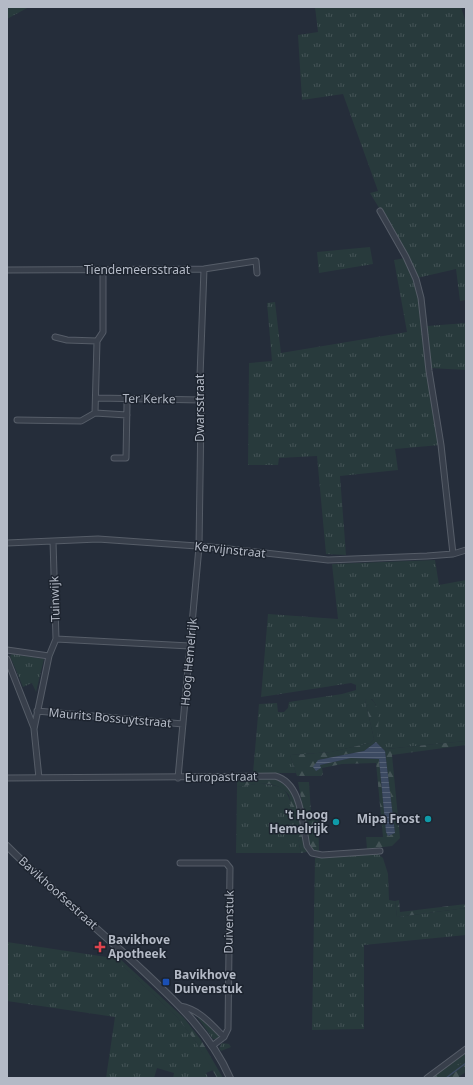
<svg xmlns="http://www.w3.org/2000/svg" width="473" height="1085" font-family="'Noto Sans',sans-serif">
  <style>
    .grass { fill: url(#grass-tufts) }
    .forest { fill: url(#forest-firs) }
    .water { fill: url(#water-rules) }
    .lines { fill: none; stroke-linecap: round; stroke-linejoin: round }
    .stream { stroke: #3c4a62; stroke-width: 1.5 }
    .minor-casing { stroke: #565d68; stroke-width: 7 }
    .tertiary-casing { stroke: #565d68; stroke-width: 8 }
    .minor { stroke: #383f4b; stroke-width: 5 }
    .tertiary { stroke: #383f4b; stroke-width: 6 }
    .culture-dot { fill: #0f9aa8; stroke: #1d242f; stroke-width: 1.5 }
    .health-dot { fill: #e0444e; stroke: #1d242f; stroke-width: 1.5 }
    .transit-dot { fill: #1a4fb4; stroke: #1d242f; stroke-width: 1.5 }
    .labels { text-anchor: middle; stroke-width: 3; stroke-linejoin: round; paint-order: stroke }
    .street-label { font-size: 12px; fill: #b4bac6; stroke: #1d242f }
    .poi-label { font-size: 12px; font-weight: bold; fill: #b4bac6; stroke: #1d242f; text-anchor: end }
  </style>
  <defs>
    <pattern id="grass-tufts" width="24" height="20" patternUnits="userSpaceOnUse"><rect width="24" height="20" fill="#283a3c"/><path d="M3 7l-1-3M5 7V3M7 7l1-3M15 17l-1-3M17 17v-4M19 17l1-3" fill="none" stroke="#455457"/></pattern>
    <pattern id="forest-firs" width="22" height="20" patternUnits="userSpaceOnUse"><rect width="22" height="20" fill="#283a3c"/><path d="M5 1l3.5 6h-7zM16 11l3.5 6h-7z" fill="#455457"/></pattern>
    <pattern id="water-rules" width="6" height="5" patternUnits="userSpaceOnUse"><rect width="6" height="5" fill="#3c4a62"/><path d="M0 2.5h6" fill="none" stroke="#566277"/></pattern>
  </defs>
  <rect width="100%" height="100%" fill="#252d3a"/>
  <path class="grass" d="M 7,7 L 29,7 L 7,19 Z
    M 315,7 L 461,7 L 466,23 L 466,300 L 460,301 L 456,269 L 417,278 C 405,247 387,221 370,193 L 378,191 L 343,94 L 302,100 L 298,35 L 318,32 Z
    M 370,247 L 373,264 L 319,273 L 317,252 Z
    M 405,258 L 418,295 L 440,445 L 395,449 L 398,470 L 340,476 L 346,555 L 326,554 L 317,456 L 279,458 L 278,465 L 248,465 L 249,363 L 272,361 L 267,303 L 275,302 L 281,353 L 407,332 L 394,260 Z
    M 466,323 L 466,370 L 430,368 L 427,326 Z
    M 435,560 L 439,585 L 466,580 L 466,741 L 386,749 L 385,751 L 376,742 L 376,705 L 372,699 L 365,700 L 374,739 L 370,743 L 331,752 L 290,755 L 296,773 L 253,773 L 259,704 L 277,703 L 278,712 L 284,712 L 288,708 L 289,702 L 342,694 L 356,690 L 356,685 L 351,683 L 261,697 L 268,614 L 338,619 L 332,564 Z
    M 12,654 L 44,659 L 36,692 L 32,683 L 23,687 L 10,656 Z
    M 256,784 C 265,784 275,784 283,789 C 294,797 298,839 301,853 L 236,853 L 237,787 Z
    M 366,854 L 378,854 L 383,858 L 388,874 L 389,900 L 395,901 L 397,917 L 466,908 L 466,935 L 364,945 L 364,1029 L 312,1030 L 315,858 Z
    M 7,942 L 120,959 L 121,964 L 177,1017 L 196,1042 L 213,1070 L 206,1073 L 208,1078 L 173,1078 L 174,1073 L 157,1068 L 154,1078 L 106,1078 L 115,1017 L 7,1001 Z
    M 193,1011 L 220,1036 L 219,1039 L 213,1039 Z
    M 222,1043 L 229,1044 L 231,1047 L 221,1051 L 219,1048 Z
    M 466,1047 L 466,1060 L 450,1072 L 446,1067 Z"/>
  <path class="forest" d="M 369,698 C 382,703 378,730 377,741 L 364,751 L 318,760 L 320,765 L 351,758 L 379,759 L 386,832 L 389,836 L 395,832 L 385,751 L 386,749 L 466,741 L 466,745 L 392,755 L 400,838 L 392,846 L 367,849 L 366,837 L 383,837 L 376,763 L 342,764 L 322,768 L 323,774 L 321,776 L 297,776 L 290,755 L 331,752 L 370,743 L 374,739 L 365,700 Z
    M 237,778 C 249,779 263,777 275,779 C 299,783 302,832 307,852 L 301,853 L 289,795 C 276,779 256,784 237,787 Z
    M 298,782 L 309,782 L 311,813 L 318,812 L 319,851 L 311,852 Z
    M 399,900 L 400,912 L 466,904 L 466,908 L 397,917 L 395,901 Z
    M 120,959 L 184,1018 L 201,1040 L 223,1078 L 217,1078 L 196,1042 L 177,1017 L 121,964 Z
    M 466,1060 L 466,1072 L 457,1078 L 431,1078 L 446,1066 L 450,1071 Z"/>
  <path class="water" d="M 376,742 L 385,751 L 395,833 L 388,836 L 386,832 L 379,759 L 351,758 L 320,765 L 321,768 L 316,771 L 313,767 L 318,760 L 364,751 Z"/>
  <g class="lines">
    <path class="stream" d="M 446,1078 L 466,1063"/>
    <defs>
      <path id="minor" d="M 380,211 L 406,257 L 416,279 L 421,298 L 429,371 L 441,445 L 453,554
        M 7,270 L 204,269 L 256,261 L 257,273
        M 55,337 L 67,340 L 97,341
        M 97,398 L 201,400
        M 95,413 L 127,415
        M 17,420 L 81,421 L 95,413 L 97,341 L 103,332 L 103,270
        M 114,458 L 126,458 L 127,404
        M 7,543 L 98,539 L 211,547 L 328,560 L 427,556 L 453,554 L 466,550
        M 56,639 L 190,646
        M 7,650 L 49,656
        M 7,659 L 34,728
        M 37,711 L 183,724
        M 7,778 L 275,776 C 302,783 302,823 307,846 L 312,853 L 322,855 L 380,851
        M 39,778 L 34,729 L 49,656 L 56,639 L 53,541
        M 178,778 L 199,547 L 201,413 L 200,376 L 204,269
        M 180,863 L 226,863 L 230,868 L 228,1029 L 224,1037 L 212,1046
        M 180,1006 C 199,1009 211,1024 224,1037
        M 427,1078 L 466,1049"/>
      <path id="tertiary" d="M 7,846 C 49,888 94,926 138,966 C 173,999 210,1032 230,1078"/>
    </defs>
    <use href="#minor" class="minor-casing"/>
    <use href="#tertiary" class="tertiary-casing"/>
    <use href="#minor" class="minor"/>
    <use href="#tertiary" class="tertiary"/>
  </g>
  <g class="culture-dot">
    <circle cx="428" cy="819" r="4"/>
    <circle cx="336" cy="822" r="4"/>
  </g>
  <path class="health-dot" d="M98 941h4v4h4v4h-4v4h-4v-4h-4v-4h4z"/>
  <rect class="transit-dot" x="162" y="978" width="8" height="8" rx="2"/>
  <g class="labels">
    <g class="street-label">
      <text x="137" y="274">Tiendemeersstraat</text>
      <text transform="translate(149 399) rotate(1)" y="4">Ter Kerke</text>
      <text transform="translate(200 408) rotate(-90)" y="4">Dwarsstraat</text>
      <text transform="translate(230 550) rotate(6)" y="4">Kervijnstraat</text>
      <text transform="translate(55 599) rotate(-92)" y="4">Tuinwijk</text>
      <text transform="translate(189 662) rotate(-85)" y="4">Hoog Hemelrijk</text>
      <text transform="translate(110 718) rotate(5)" y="4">Maurits Bossuytstraat</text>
      <text transform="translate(221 777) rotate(-1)" y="4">Europastraat</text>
      <text transform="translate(58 893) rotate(42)" y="4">Bavikhoofsestraat</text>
      <text transform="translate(229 922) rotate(-89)" y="4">Duivenstuk</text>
    </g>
    <g class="poi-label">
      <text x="328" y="819">'t Hoog<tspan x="328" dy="14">Hemelrijk</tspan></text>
      <text x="420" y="823">Mipa Frost</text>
      <text x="108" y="944" text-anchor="start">Bavikhove<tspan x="108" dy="14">Apotheek</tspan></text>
      <text x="174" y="979" text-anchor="start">Bavikhove<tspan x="174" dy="14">Duivenstuk</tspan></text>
    </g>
  </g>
  <rect width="473" height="1085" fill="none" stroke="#b4bac6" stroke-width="16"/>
</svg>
